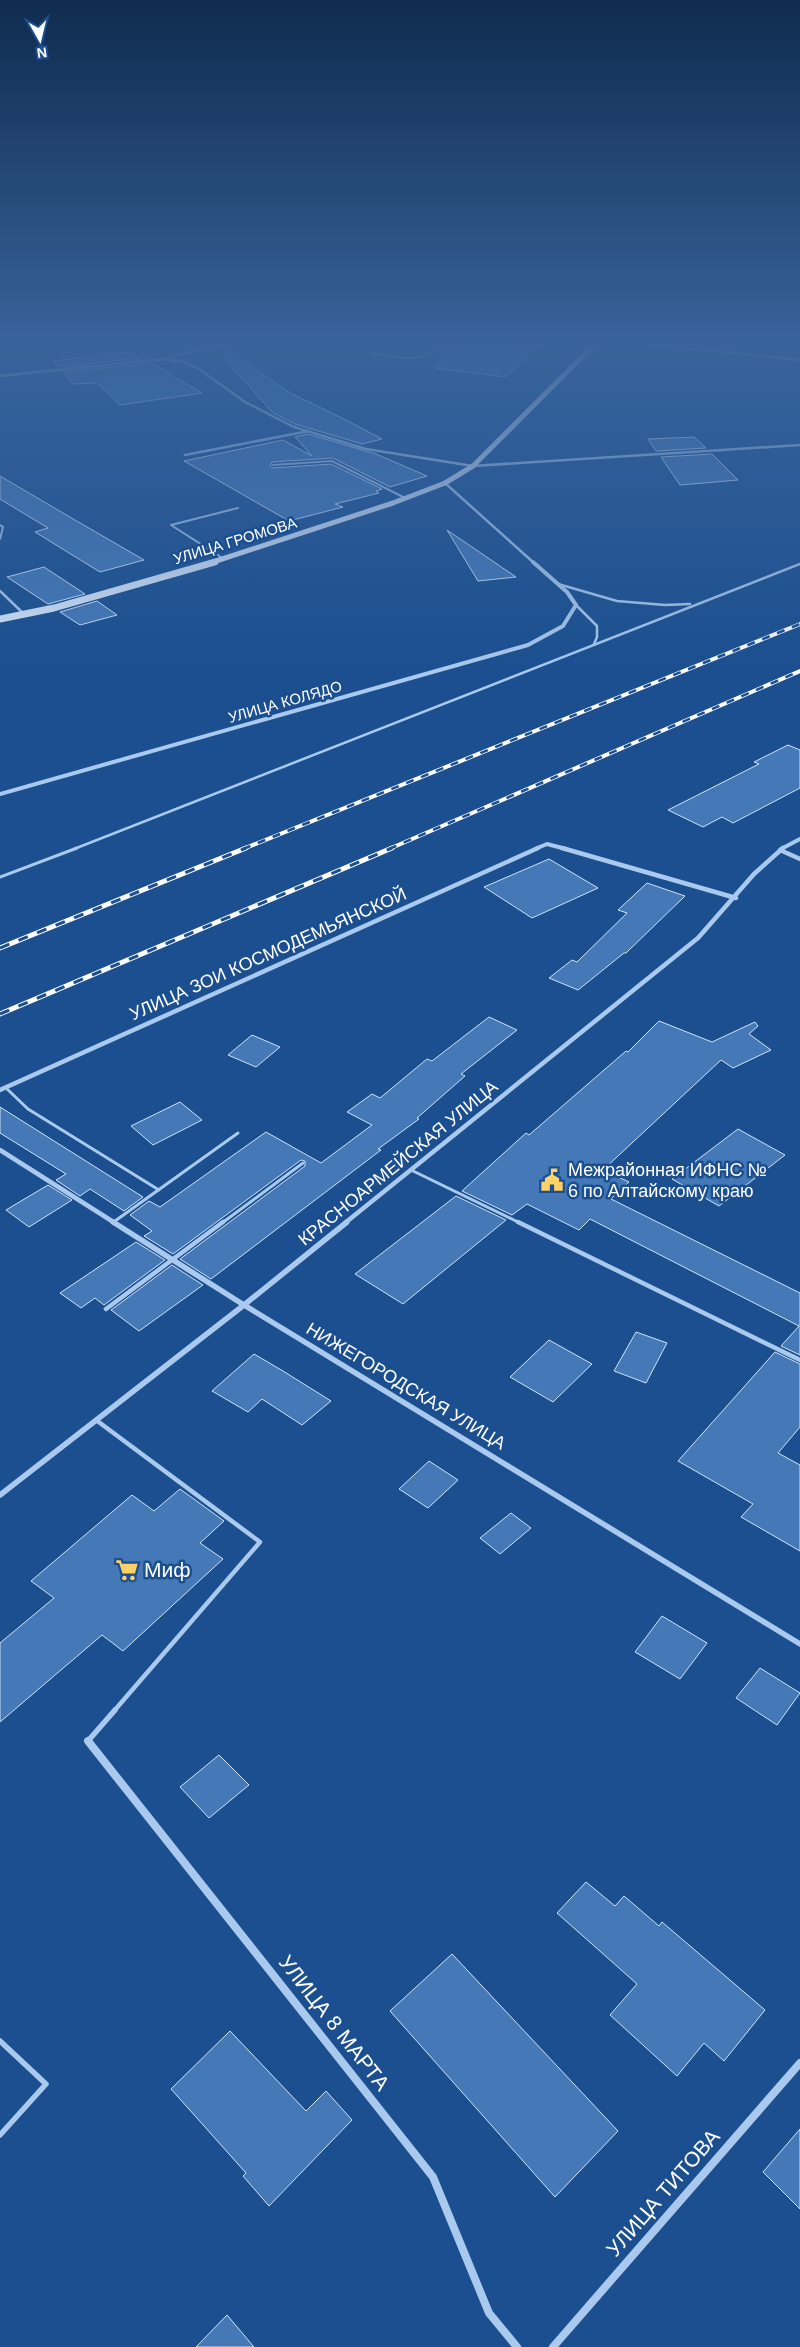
<svg xmlns="http://www.w3.org/2000/svg" width="800" height="2347" font-family="Helvetica,sans-serif">
  <style>
    .building { fill: #4478b7; stroke: #cfe3fa }
    .lines { fill: none; stroke-linecap: round; stroke-linejoin: round }
    .lane-far4 { stroke: #a9c9ee; stroke-width: 2 }
    .lane-far3 { stroke: #a9c9ee; stroke-width: 2.5 }
    .lane-far2 { stroke: #a9c9ee; stroke-width: 3 }
    .lane-far1 { stroke: #a9c9ee; stroke-width: 4.5 }
    .lane { stroke: #a9c9ee; stroke-width: 5.5 }
    .street-far4 { stroke: #a9c9ee; stroke-width: 2.5 }
    .street-far3 { stroke: #a9c9ee; stroke-width: 4 }
    .street-far2 { stroke: #a9c9ee; stroke-width: 4.5 }
    .street-far1 { stroke: #a9c9ee; stroke-width: 5.5 }
    .street { stroke: #a9c9ee; stroke-width: 8 }
    .secondary-far1 { stroke: #d6e6fa; stroke-width: 5 }
    .secondary { stroke: #d6e6fa; stroke-width: 7 }
    .rail-far1-casing { stroke: #fff; stroke-width: 4 }
    .rail-casing { stroke: #fff; stroke-width: 5 }
    .rail-far1 { stroke: #1b4f8f; stroke-width: 2.5; stroke-dasharray: 8; stroke-linecap: butt }
    .rail { stroke: #1b4f8f; stroke-width: 3; stroke-dasharray: 10; stroke-linecap: butt }
    .labels { text-anchor: middle; stroke-width: 5; stroke-linejoin: round; paint-order: stroke }
    .far-street-label { font-size: 15px; fill: #fff; stroke: #1b4f8f }
    .street-label { font-size: 18px; fill: #fff; stroke: #1b4f8f }
    .poi-label { font-size: 18px; fill: #fff; stroke: #1b4f8f; text-anchor: start }
    .near-poi-label { font-size: 21px; fill: #fff; stroke: #1b4f8f; text-anchor: start }
    .near-street-label { font-size: 21px; fill: #fff; stroke: #1b4f8f }
  </style>
  <rect width="100%" height="100%" fill="#1b4f8f"/>
  <path class="building" d="M 462,343 L 506,343 L 539,346 L 505,377 L 435,368 Z
    M 227,350 L 292,394 L 342,418 L 382,439 L 362,444 L 295,424 L 273,413 L 222,356 Z
    M 131,352 L 141,358 L 58,367 L 54,361 Z
    M 151,363 L 202,393 L 120,405 L 97,383 L 73,384 L 63,372 Z
    M 308,434 L 376,454 L 427,476 L 390,487 L 333,458 L 272,462 L 270,466 L 273,468 L 331,464 L 382,489 L 376,491 L 379,493 L 335,504 L 343,507 L 289,521 L 184,461 L 283,440 L 312,456 L 295,437 Z
    M 694,437 L 706,448 L 656,451 L 648,439 Z
    M 712,454 L 738,480 L 680,485 L 661,457 Z
    M 0,476 L 63,513 L 144,560 L 100,572 L 35,532 L 48,528 L 0,499 Z
    M 447,530 L 516,577 L 478,581 Z
    M 44,567 L 85,594 L 48,604 L 7,577 Z
    M 97,601 L 117,615 L 80,625 L 60,612 Z
    M 788,745 L 800,750 L 800,788 L 733,823 L 722,817 L 703,827 L 668,810 L 759,764 L 754,762 Z
    M 549,859 L 598,888 L 532,918 L 484,887 Z
    M 647,883 L 685,896 L 626,953 L 624,953 L 578,990 L 549,978 L 572,960 L 577,962 L 627,913 L 618,910 Z
    M 489,1017 L 517,1030 L 461,1074 L 465,1076 L 417,1118 L 419,1119 L 378,1149 L 381,1150 L 211,1279 L 180,1259 L 305,1166 L 305,1161 L 301,1160 L 173,1254 L 144,1236 L 152,1231 L 130,1215 L 149,1201 L 160,1207 L 266,1132 L 321,1163 L 372,1125 L 347,1112 L 372,1094 L 380,1098 L 427,1059 L 432,1061 Z
    M 659,1021 L 712,1042 L 755,1022 L 758,1026 L 749,1034 L 771,1050 L 733,1068 L 721,1060 L 603,1170 L 629,1182 L 611,1199 L 800,1293 L 800,1355 L 781,1346 L 799,1326 L 590,1219 L 579,1230 L 527,1204 L 512,1215 L 462,1191 L 526,1133 L 529,1135 L 626,1051 L 628,1052 Z
    M 252,1035 L 280,1047 L 256,1067 L 228,1055 Z
    M 180,1102 L 202,1120 L 153,1145 L 131,1126 Z
    M 0,1107 L 143,1197 L 124,1211 L 90,1189 L 80,1196 L 56,1180 L 66,1174 L 0,1133 Z
    M 738,1129 L 785,1155 L 719,1206 L 672,1179 Z
    M 48,1185 L 72,1200 L 29,1227 L 6,1210 Z
    M 456,1196 L 506,1220 L 403,1304 L 355,1274 Z
    M 136,1242 L 165,1260 L 104,1305 L 95,1298 L 81,1308 L 60,1293 Z
    M 172,1265 L 203,1285 L 139,1331 L 111,1310 Z
    M 636,1332 L 667,1343 L 646,1383 L 614,1371 Z
    M 549,1340 L 592,1364 L 553,1402 L 510,1377 Z
    M 775,1352 L 800,1364 L 800,1427 L 778,1453 L 800,1465 L 800,1551 L 741,1517 L 753,1504 L 678,1461 Z
    M 254,1354 L 283,1371 L 331,1401 L 302,1425 L 262,1399 L 248,1412 L 212,1391 Z
    M 429,1461 L 458,1480 L 428,1508 L 399,1489 Z
    M 180,1489 L 224,1521 L 200,1543 L 223,1559 L 123,1651 L 102,1635 L 0,1722 L 0,1643 L 54,1598 L 31,1581 L 132,1495 L 154,1511 Z
    M 511,1513 L 531,1528 L 500,1554 L 480,1538 Z
    M 662,1616 L 707,1643 L 680,1679 L 635,1652 Z
    M 760,1668 L 800,1693 L 777,1725 L 736,1698 Z
    M 219,1755 L 249,1785 L 209,1818 L 180,1787 Z
    M 586,1882 L 615,1906 L 624,1896 L 659,1926 L 662,1922 L 765,2010 L 724,2061 L 704,2043 L 677,2076 L 610,2015 L 637,1984 L 557,1913 Z
    M 452,1954 L 618,2131 L 555,2197 L 390,2011 Z
    M 230,2031 L 306,2111 L 326,2091 L 352,2120 L 269,2206 L 243,2176 L 246,2173 L 171,2089 Z
    M 800,2129 L 800,2209 L 763,2172 Z
    M 227,2315 L 254,2347 L 196,2347 Z"/>
  <g class="lines">
    <path class="lane-far4" d="M 370,353 C 403,359 421,364 449,343
      M 273,465 L 332,461 L 405,498
      M 0,525 L 3,527 L 0,539
      M 224,559 L 171,525 L 238,508"/>
    <path class="lane-far3" d="M 558,584 L 617,601 L 665,605 L 690,604
      M 0,591 L 24,614
      M 576,605 L 597,626 L 597,637 L 594,644
      M 74,849 L 800,564"/>
    <path class="lane-far2" d="M 0,877 L 77,848
      M 6,1088 L 28,1109 L 159,1190
      M 411,1170 L 520,1223
      M 115,1221 L 238,1133
      M 222,1223 L 303,1163"/>
    <path class="lane-far1" d="M 518,1222 L 800,1360
      M 106,1309 L 223,1222
      M 96,1420 L 260,1542 L 114,1711"/>
    <path class="lane" d="M 88,1741 L 115,1710
      M 0,2041 L 46,2084 L 0,2135"/>
    <path class="street-far4" d="M 642,343 L 800,360
      M 161,359 L 185,362 L 199,369 L 245,402 L 294,427 L 366,449 L 473,466 L 800,445
      M 0,376 L 161,359 L 229,343
      M 185,455 L 309,431
      M 445,483 L 534,563"/>
    <path class="street-far3" d="M 0,794 L 528,645 L 563,626 L 576,605 L 567,592 L 533,562
      M 535,849 L 547,844 L 566,849
      M 781,849 L 800,839"/>
    <path class="street-far2" d="M 562,848 L 736,898
      M 780,850 L 800,859
      M 0,1090 L 538,848
      M 0,1150 L 115,1223
      M 345,1223 L 698,938 L 754,874 L 783,848"/>
    <path class="street-far1" d="M 113,1222 L 244,1305 L 800,1644
      M 0,1495 L 244,1305 L 347,1222"/>
    <path class="street" d="M 88,1741 L 433,2177 L 489,2313 L 517,2347
      M 553,2347 L 800,2063"/>
    <path class="secondary-far1" d="M 210,563 L 393,503 L 445,483 L 473,466 L 596,343"/>
    <path class="secondary" d="M 0,619 L 54,608 L 215,562"/>
    <defs>
      <path id="rail-far1" d="M 243,849 L 800,624
        M 389,849 L 800,671"/>
      <path id="rail" d="M 0,948 L 246,848
        M 0,1014 L 392,848"/>
    </defs>
    <use href="#rail-far1" class="rail-far1-casing"/>
    <use href="#rail" class="rail-casing"/>
    <use href="#rail-far1" class="rail-far1"/>
    <use href="#rail" class="rail"/>
  </g>
  <linearGradient id="sky" x2="0" y2="1"><stop stop-color="#0f2b4f"/><stop offset="0.51" stop-color="#39639b"/><stop offset="1" stop-color="#39639b" stop-opacity="0"/></linearGradient>
  <rect width="800" height="671" fill="url(#sky)"/>
  <defs>
    <symbol id="civic-bare" viewBox="-9 -9 18 18"><path d="M-.6-6.5H3V-4.5H.6V-3L4-1V1h2V6H-6V1h2V-1L-.6-3ZM-1.2 2.5V6h2.4V2.5Z" fill="#ffd166" stroke="#1b4f8f" stroke-width="2.5" paint-order="stroke"/></symbol>
    <symbol id="supermarket-bare" viewBox="-9 -9 18 18"><path d="M-6-5.5h2.5l.6 2H6L4.5 2H-2.5L-4.4-4H-6ZM-1.5 3.2a1.3 1.3 0 1 0 .1 0ZM3 3.2a1.3 1.3 0 1 0 .1 0Z" fill="#ffd166" stroke="#1b4f8f" stroke-width="2.5" paint-order="stroke"/></symbol>
  </defs>
  <g fill-rule="evenodd">
    <use href="#civic-bare" x="536" y="1164" width="32" height="32"/>
    <use href="#supermarket-bare" x="111" y="1554" width="32" height="32"/>
  </g>
  <g class="labels">
    <g class="far-street-label">
      <text transform="translate(235 541) rotate(-17)" y="5">УЛИЦА ГРОМОВА</text>
      <text transform="translate(285 702) rotate(-16)" y="5">УЛИЦА КОЛЯДО</text>
    </g>
    <g class="street-label">
      <text transform="translate(268 954) rotate(-24)" y="6">УЛИЦА ЗОИ КОСМОДЕМЬЯНСКОЙ</text>
      <text transform="translate(398 1163) rotate(-39)" y="6">КРАСНОАРМЕЙСКАЯ УЛИЦА</text>
      <text transform="translate(406 1386) rotate(31)" y="6">НИЖЕГОРОДСКАЯ УЛИЦА</text>
    </g>
    <g class="poi-label">
      <text x="568" y="1176">Межрайонная ИФНС №<tspan x="568" dy="21">6 по Алтайскому краю</tspan></text>
    </g>
    <g class="near-poi-label">
      <text x="144" y="1577">Миф</text>
    </g>
    <g class="near-street-label">
      <text transform="translate(334 2023) rotate(52)" y="7">УЛИЦА 8 МАРТА</text>
      <text transform="translate(663 2193) rotate(-49)" y="7">УЛИЦА ТИТОВА</text>
    </g>
  </g>
  <g transform="translate(40 40) rotate(172)" stroke="#1b4f8f" stroke-width="4" paint-order="stroke">
  <path d="M0-4L9 19L0 12L-9 19Z" fill="#ffffff"/>
  <text y="-8" font-size="14" font-weight="bold" text-anchor="middle" fill="#ffffff">N</text>
  </g>
</svg>
